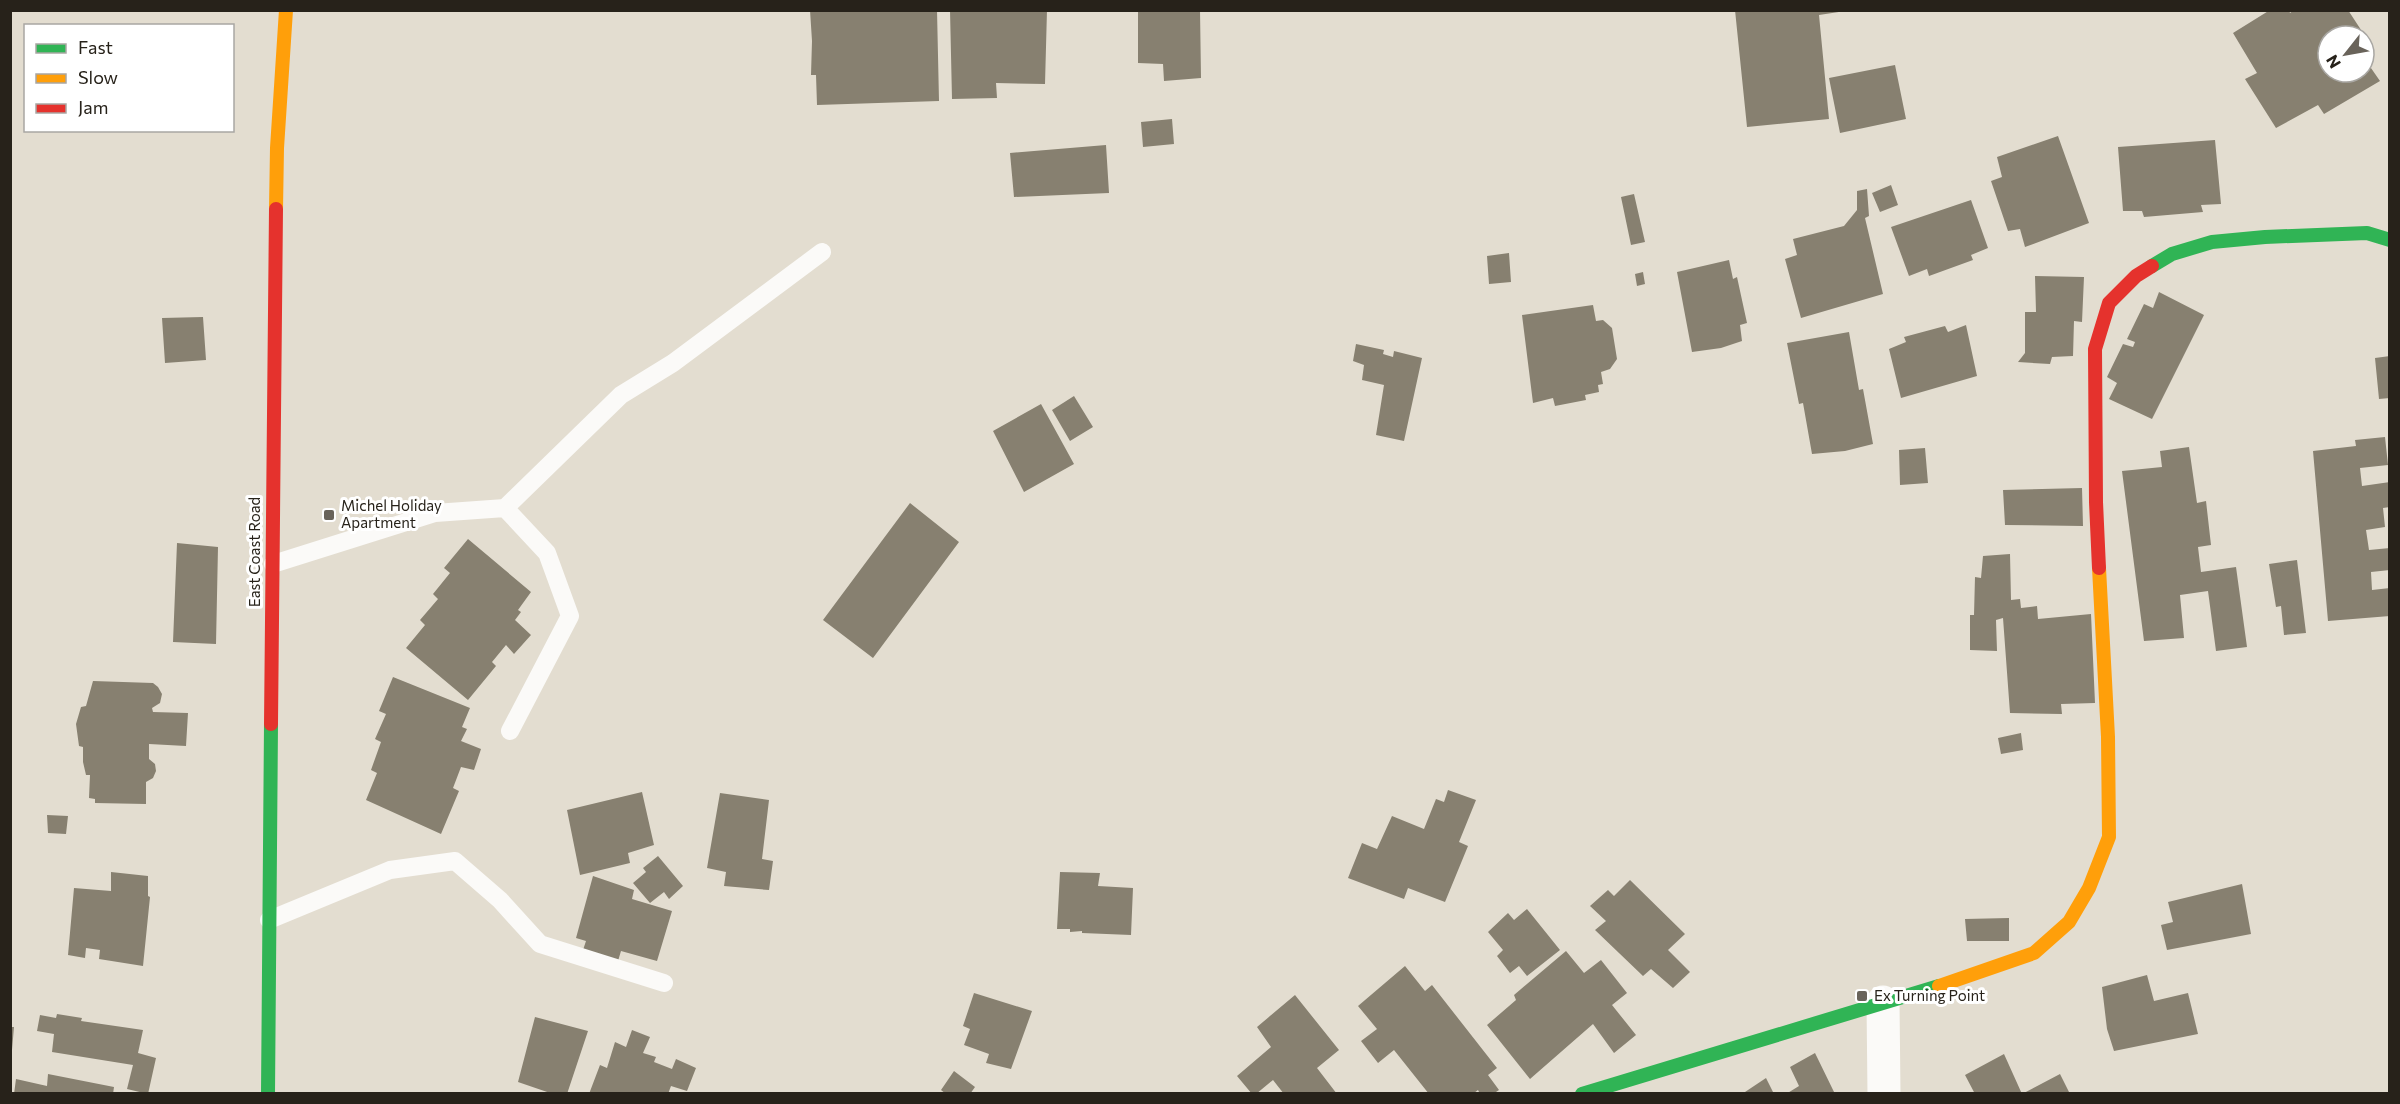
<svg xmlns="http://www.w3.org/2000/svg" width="2400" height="1104" font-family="Commissioner,sans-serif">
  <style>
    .building { fill: #878070 }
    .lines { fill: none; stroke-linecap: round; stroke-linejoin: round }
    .lane { stroke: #fbfaf8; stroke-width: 18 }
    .street { stroke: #fbfaf8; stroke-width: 33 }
    .fast { stroke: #30b455; stroke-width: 14 }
    .slow { stroke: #ff9f0a; stroke-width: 14 }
    .jam { stroke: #e5322d; stroke-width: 14 }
    .poi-dot { fill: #69635a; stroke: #fff; stroke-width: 2 }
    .labels { text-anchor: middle; stroke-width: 6; stroke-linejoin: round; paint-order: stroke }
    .poi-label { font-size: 15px; fill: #27221a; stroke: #fff; text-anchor: start }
    .street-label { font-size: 15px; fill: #27221a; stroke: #fff }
  </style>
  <rect width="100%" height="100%" fill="#e3ddd0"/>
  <path class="building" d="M 810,10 L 937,10 L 939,101 L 817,105 L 816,75 L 811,75 L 812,41 Z
    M 950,10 L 1047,10 L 1045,84 L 996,83 L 997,98 L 952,99 Z
    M 1138,10 L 1200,10 L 1201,78 L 1164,81 L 1163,64 L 1138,63 Z
    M 1735,10 L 1852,10 L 1819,15 L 1829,119 L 1747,127 Z
    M 2270,10 L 2289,10 L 2290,13 L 2294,10 L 2348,10 L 2365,36 L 2328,36 L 2328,72 L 2364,72 L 2364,58 L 2380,81 L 2324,114 L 2318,105 L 2276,128 L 2245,79 L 2257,73 L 2233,33 Z
    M 1895,65 L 1906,119 L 1840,133 L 1829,78 Z
    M 1172,119 L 1174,144 L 1143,147 L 1141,122 Z
    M 2058,136 L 2089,223 L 2025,247 L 2020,229 L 2008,231 L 1991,181 L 2002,177 L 1997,157 Z
    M 2215,140 L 2221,204 L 2201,205 L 2203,212 L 2144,217 L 2142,211 L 2123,211 L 2118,147 Z
    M 1106,145 L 1109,193 L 1014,197 L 1010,153 Z
    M 1891,185 L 1898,205 L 1880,212 L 1872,193 Z
    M 1867,189 L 1869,216 L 1865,218 L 1883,294 L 1801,318 L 1785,259 L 1797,255 L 1793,239 L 1844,226 L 1857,210 L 1857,191 Z
    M 1634,194 L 1645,242 L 1631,245 L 1621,197 Z
    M 1971,200 L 1988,248 L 1971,255 L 1973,260 L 1929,276 L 1927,269 L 1909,276 L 1891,227 Z
    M 1509,253 L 1511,282 L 1489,284 L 1487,256 Z
    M 1729,260 L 1733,279 L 1737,277 L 1747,323 L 1740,325 L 1742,341 L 1721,348 L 1692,352 L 1677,272 Z
    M 1643,272 L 1645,284 L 1637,286 L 1635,274 Z
    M 2035,276 L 2084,277 L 2082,322 L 2074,321 L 2073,356 L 2052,357 L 2050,364 L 2018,362 L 2025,353 L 2025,312 L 2036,312 Z
    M 2159,292 L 2204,315 L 2152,419 L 2109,399 L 2117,383 L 2107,377 L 2123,344 L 2133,347 L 2135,342 L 2127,339 L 2144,304 L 2153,308 Z
    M 1593,305 L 1596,321 L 1603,320 L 1612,328 L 1617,359 L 1610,369 L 1601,372 L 1603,384 L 1598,385 L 1599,392 L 1585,395 L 1586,400 L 1555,406 L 1553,398 L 1533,403 L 1522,315 Z
    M 203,317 L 206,360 L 165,363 L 162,318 Z
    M 1966,325 L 1977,376 L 1901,398 L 1889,349 L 1906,342 L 1904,337 L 1945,326 L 1948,332 Z
    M 1849,332 L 1859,390 L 1863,389 L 1873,444 L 1845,451 L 1812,454 L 1803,403 L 1799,404 L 1787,343 Z
    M 1356,344 L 1384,350 L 1383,354 L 1393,357 L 1394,351 L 1422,358 L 1404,441 L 1376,435 L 1384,385 L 1362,380 L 1364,365 L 1353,361 Z
    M 2390,356 L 2390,398 L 2379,399 L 2375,358 Z
    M 1074,396 L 1093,427 L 1070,441 L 1052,410 Z
    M 1041,404 L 1074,464 L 1024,492 L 993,431 Z
    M 2385,437 L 2388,465 L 2360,468 L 2362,486 L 2390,482 L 2390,507 L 2383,508 L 2385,527 L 2366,530 L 2369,550 L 2390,548 L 2390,570 L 2371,572 L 2372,590 L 2390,588 L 2390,616 L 2328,621 L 2313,451 L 2356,446 L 2355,440 Z
    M 2189,447 L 2197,503 L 2206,501 L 2211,545 L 2198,547 L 2201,572 L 2236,567 L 2247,647 L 2216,651 L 2208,591 L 2180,595 L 2184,638 L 2144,641 L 2122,471 L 2162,467 L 2160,451 Z
    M 1925,448 L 1928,483 L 1900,485 L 1899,450 Z
    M 2082,488 L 2083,526 L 2005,525 L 2003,490 Z
    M 910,503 L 959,542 L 873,658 L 823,620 Z
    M 468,539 L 531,592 L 518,610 L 521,612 L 515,620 L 531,635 L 514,654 L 506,645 L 492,662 L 496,666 L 468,700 L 406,648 L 425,625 L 420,620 L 438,599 L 433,594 L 450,573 L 444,568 Z
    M 177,543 L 218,547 L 216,644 L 173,642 Z
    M 2010,554 L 2011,600 L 2020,599 L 2021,608 L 2037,606 L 2038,619 L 2091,614 L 2095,703 L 2061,704 L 2062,714 L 2010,713 L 2003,618 L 1996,620 L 1997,651 L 1970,650 L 1970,615 L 1974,615 L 1975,577 L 1981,578 L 1983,556 Z
    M 2297,560 L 2306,633 L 2284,635 L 2281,606 L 2276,607 L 2269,564 Z
    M 393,677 L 470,708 L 462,727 L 467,729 L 461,741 L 481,749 L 474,770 L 461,767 L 453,788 L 459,791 L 441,834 L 366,800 L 377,773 L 371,770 L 381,742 L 375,739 L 386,714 L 379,711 Z
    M 93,681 L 153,683 L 158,687 L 162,694 L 160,703 L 152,708 L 153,712 L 188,713 L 186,746 L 149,744 L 149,759 L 155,764 L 156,771 L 153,778 L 146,782 L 146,804 L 95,803 L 95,799 L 89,798 L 90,775 L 86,775 L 83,762 L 83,747 L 79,746 L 76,724 L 81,707 L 86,706 Z
    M 2021,733 L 2023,750 L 2001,754 L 1998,738 Z
    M 1448,790 L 1476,800 L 1459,842 L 1468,846 L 1445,902 L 1408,888 L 1404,899 L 1348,878 L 1362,843 L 1377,849 L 1392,816 L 1424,829 L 1436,799 L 1444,802 Z
    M 642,792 L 654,845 L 628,853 L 630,863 L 580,875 L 567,810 Z
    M 720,793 L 769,800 L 762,859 L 773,861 L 769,890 L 724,886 L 726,872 L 707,868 Z
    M 47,815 L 68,816 L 66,834 L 48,833 Z
    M 658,856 L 683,886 L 669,899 L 664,892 L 650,903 L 633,883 L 646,872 L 643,868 Z
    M 111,872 L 148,876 L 148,896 L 150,897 L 143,966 L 99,959 L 100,950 L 86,948 L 85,958 L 68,955 L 74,888 L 111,891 Z
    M 1060,872 L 1100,873 L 1098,886 L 1133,888 L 1131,935 L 1082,933 L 1082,931 L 1070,932 L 1070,929 L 1057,929 Z
    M 593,876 L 634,890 L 632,899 L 672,911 L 657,961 L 621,951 L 618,961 L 583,950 L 586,941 L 576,938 Z
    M 1630,880 L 1685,934 L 1668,950 L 1690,972 L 1673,988 L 1651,969 L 1643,976 L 1595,930 L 1606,921 L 1590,906 L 1608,890 L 1614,896 Z
    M 2242,884 L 2251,934 L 2167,950 L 2161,925 L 2173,922 L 2168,902 Z
    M 1527,909 L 1560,950 L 1527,976 L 1519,966 L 1510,973 L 1497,956 L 1503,950 L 1488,932 L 1508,913 L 1514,920 Z
    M 2009,918 L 2009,941 L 1967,941 L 1965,919 Z
    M 1566,951 L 1584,973 L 1601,960 L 1627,993 L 1612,1005 L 1636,1035 L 1614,1053 L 1593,1024 L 1530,1079 L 1487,1025 L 1516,1000 L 1514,995 Z
    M 1405,966 L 1425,991 L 1432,985 L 1497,1068 L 1488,1075 L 1499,1090 L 1493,1094 L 1480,1094 L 1478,1090 L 1474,1093 L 1429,1094 L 1394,1050 L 1378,1063 L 1361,1041 L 1377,1029 L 1358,1006 Z
    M 2147,975 L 2154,1001 L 2188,993 L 2198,1034 L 2114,1051 L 2107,1029 L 2102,987 Z
    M 974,993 L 1032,1011 L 1011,1069 L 986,1063 L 989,1054 L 964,1045 L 970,1029 L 963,1026 Z
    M 1295,995 L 1339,1050 L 1317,1068 L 1337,1094 L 1284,1094 L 1273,1080 L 1256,1094 L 1252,1094 L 1237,1076 L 1271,1047 L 1257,1027 Z
    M 57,1014 L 82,1018 L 81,1021 L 143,1030 L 138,1053 L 156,1058 L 148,1094 L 127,1089 L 133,1065 L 52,1052 L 54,1034 L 37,1031 L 40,1015 L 56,1018 Z
    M 535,1017 L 588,1031 L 567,1094 L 553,1094 L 518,1082 Z
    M 10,1027 L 14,1027 L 12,1050 L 10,1050 Z
    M 632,1030 L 650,1037 L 643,1053 L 656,1057 L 654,1062 L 672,1069 L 676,1059 L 696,1068 L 687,1091 L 671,1086 L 668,1094 L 589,1094 L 600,1065 L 607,1068 L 615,1042 L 626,1047 Z
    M 1815,1053 L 1835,1094 L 1786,1094 L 1799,1086 L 1790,1067 Z
    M 2004,1054 L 2022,1094 L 1975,1094 L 1965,1075 Z
    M 954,1071 L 975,1087 L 970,1094 L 946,1094 L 941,1090 Z
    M 48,1074 L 114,1087 L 113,1094 L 14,1094 L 16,1079 L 47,1086 Z
    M 2060,1074 L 2070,1094 L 2022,1094 Z
    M 1766,1078 L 1774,1094 L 1742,1094 Z"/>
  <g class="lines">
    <path class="lane" d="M 505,508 L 621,395 L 673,363 L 822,252
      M 273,564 L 435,513 L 505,508 L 547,553 L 570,616 L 510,731
      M 269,920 L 390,870 L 455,861 L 500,900 L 540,944 L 664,983"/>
    <path class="street" d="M 1883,1002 L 1884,1094"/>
    <path class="fast" d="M 2152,266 L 2172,254 L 2212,242 L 2265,237 L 2367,233 L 2390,240
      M 268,1094 L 271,724
      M 1582,1094 L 1939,986"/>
    <path class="slow" d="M 276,209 L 277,148 L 286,10
      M 1939,986 L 2034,953 L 2069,922 L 2089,888 L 2109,837 L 2108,737 L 2099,568"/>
    <path class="jam" d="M 2099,568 L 2096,502 L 2095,349 L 2109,303 L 2136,276 L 2152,266
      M 271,724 L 276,209"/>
  </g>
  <g class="poi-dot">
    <rect x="323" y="509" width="12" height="12" rx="3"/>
    <rect x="1856" y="990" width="12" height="12" rx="3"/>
  </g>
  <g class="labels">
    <g class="poi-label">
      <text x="341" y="511">Michel Holiday<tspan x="341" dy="17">Apartment</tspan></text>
      <text x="1874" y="1001">Ex Turning Point</text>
    </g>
    <g class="street-label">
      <text transform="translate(255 552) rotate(-90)" y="5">East Coast Road</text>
    </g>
  </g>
  <rect width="2400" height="1104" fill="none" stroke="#27221a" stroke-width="24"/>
  <rect x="24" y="24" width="210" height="108" fill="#ffffff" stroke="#a9a7a3" stroke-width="1.5"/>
  <rect x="36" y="44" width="30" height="9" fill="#30b455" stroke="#a9a7a3" stroke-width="1.5"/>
  <text x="78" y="54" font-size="18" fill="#27221a">Fast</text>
  <rect x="36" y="74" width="30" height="9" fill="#ff9f0a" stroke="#a9a7a3" stroke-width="1.5"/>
  <text x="78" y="84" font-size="18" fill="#27221a">Slow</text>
  <rect x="36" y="104" width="30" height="9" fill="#e5322d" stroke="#a9a7a3" stroke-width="1.5"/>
  <text x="78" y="114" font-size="18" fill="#27221a">Jam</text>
  <g transform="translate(2346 54) rotate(239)"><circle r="28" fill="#ffffff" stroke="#a9a7a3" stroke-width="1.5"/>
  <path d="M0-4.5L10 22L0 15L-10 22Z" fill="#69635a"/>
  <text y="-9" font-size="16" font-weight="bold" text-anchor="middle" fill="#27221a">N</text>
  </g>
</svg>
